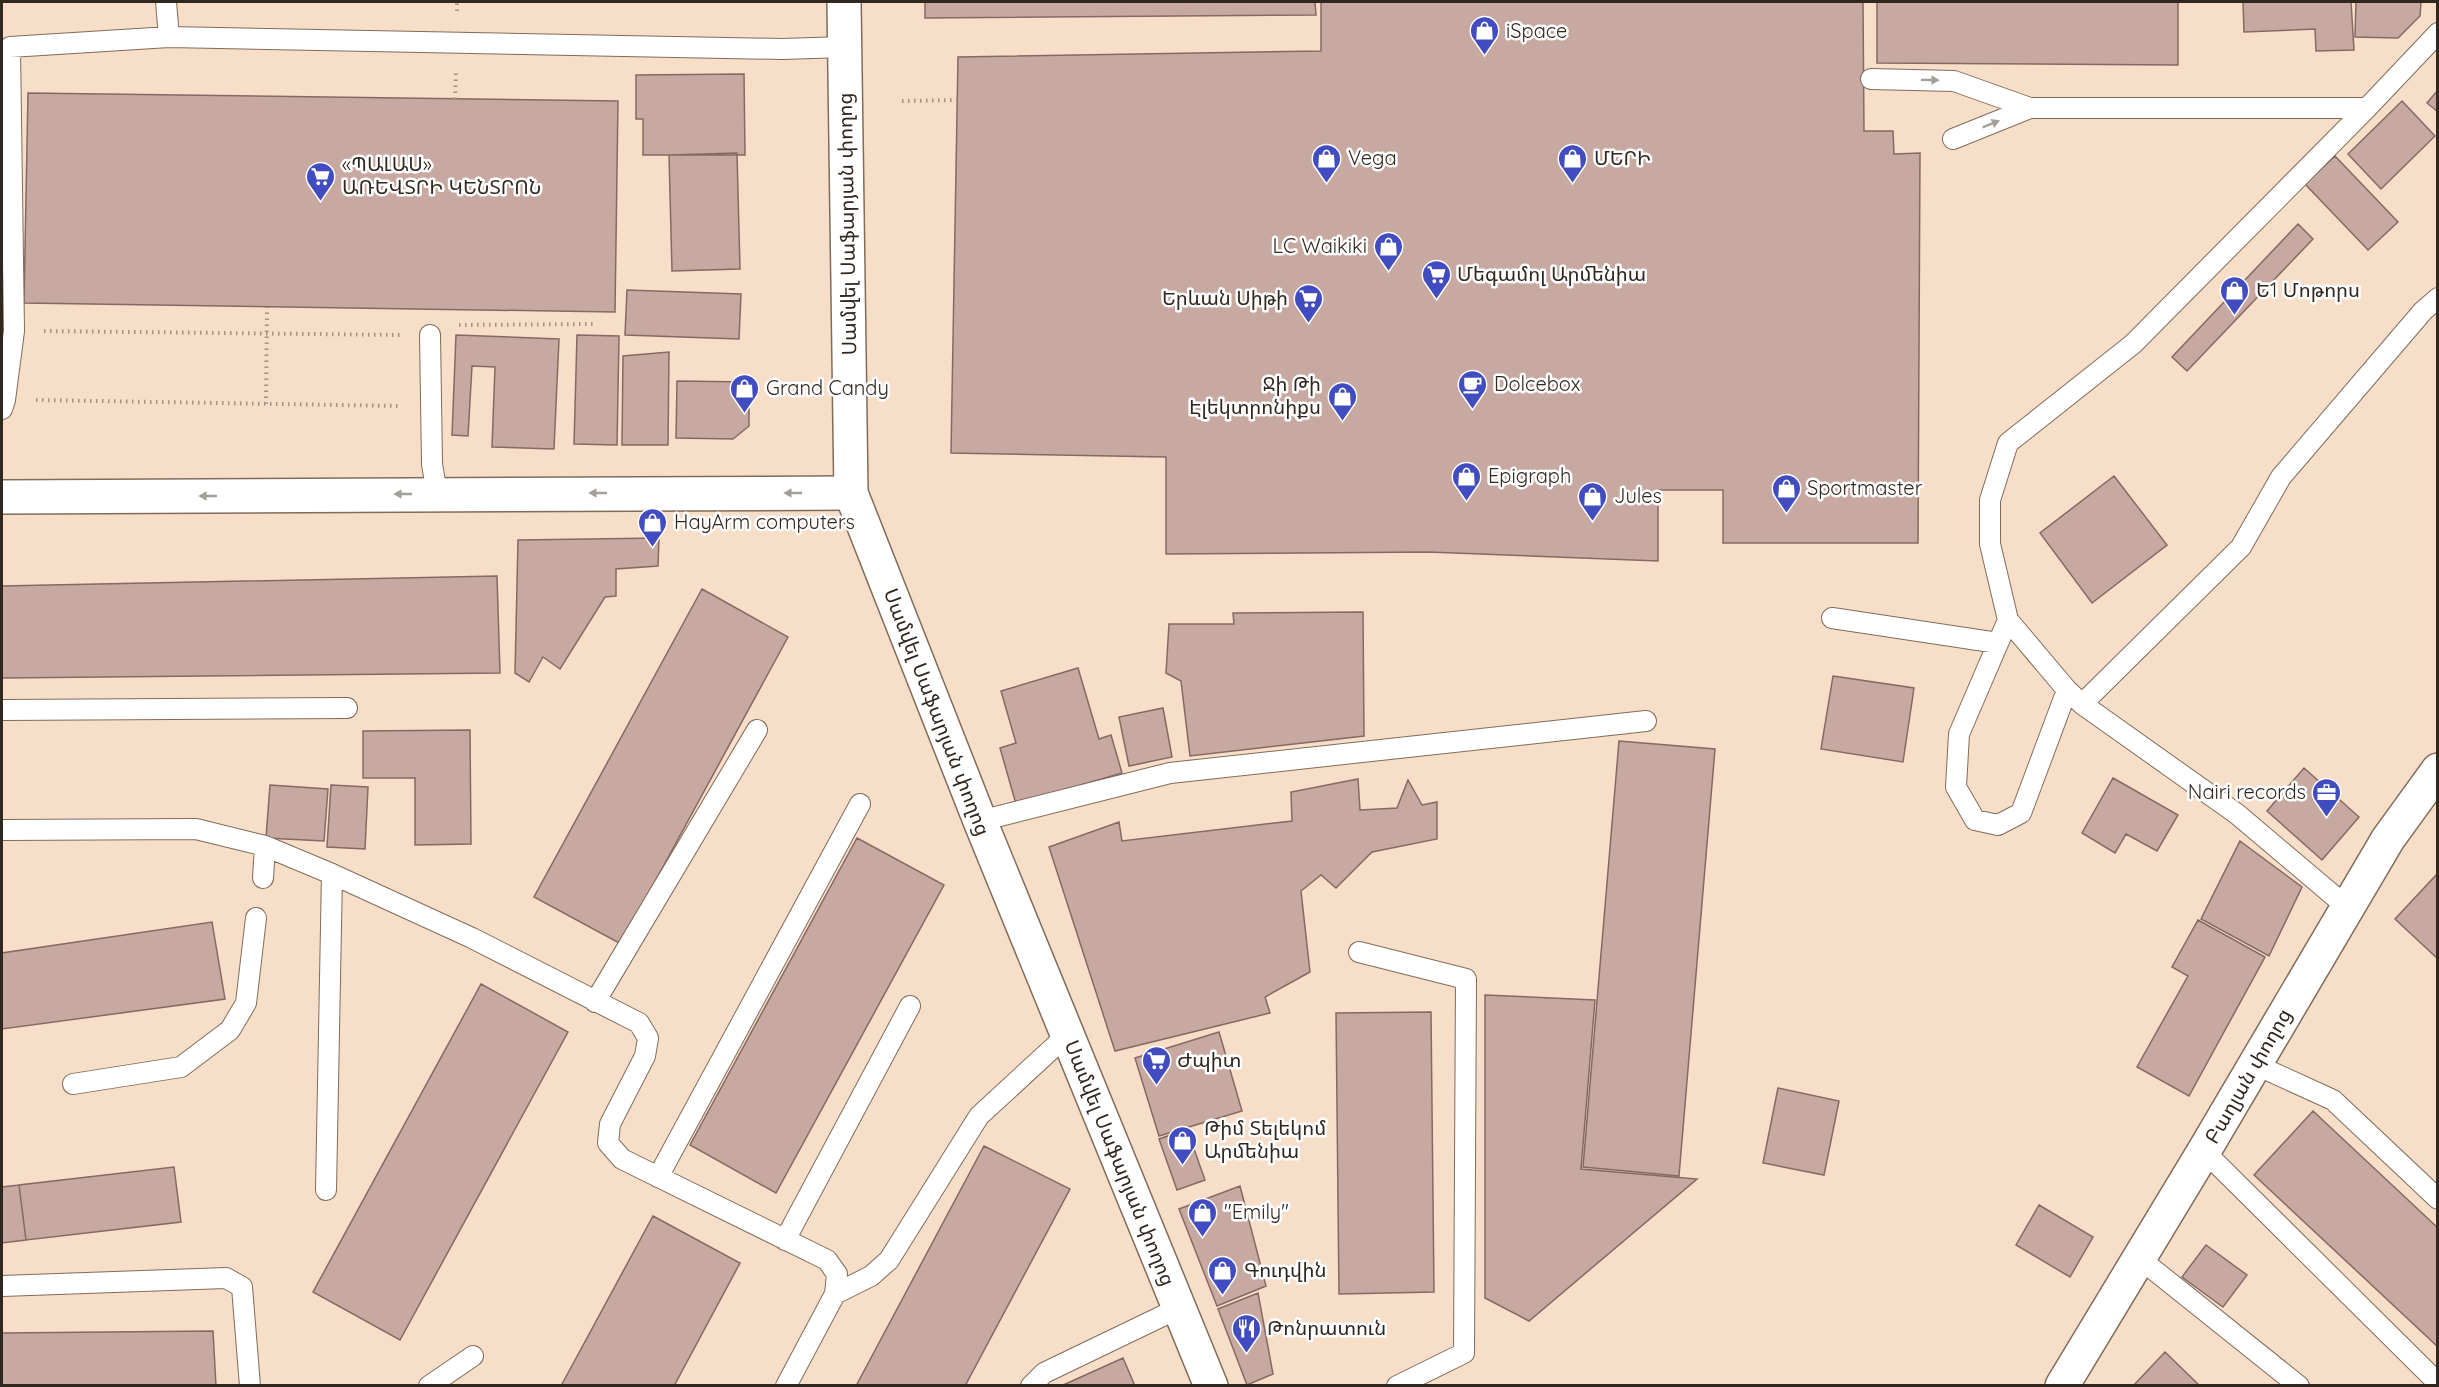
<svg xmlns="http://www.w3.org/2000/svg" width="2439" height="1387" font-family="Quicksand,'Noto Sans Armenian',sans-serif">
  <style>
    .building { fill: #c8a9a1; stroke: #866962; stroke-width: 1.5 }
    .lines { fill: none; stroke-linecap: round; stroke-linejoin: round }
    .service-casing { stroke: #806c59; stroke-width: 22 }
    .minor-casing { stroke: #806c59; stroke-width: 36 }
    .tertiary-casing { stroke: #806c59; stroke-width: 36 }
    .secondary-casing { stroke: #806c59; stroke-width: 36 }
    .path { stroke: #a49282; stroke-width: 4; stroke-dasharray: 1.5 4.5; stroke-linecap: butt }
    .service { stroke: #fff; stroke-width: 20 }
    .minor { stroke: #fff; stroke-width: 33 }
    .tertiary { stroke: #fff; stroke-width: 33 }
    .secondary { stroke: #fff; stroke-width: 33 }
    .oneway { fill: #a29e9a }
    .labels { text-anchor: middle; stroke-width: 5; stroke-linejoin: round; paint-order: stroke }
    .poi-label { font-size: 20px; fill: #30271f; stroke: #fff; text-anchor: start }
    .street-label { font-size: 20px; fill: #30271f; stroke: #fff }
  </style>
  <rect width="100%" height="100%" fill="#f6dec9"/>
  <path class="building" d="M 925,2 L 1315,2 L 1316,15 L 925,18 Z
    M 1321,2 L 1863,2 L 1864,131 L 1893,131 L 1894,154 L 1920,153 L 1918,543 L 1723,543 L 1723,490 L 1658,490 L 1658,561 L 1428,552 L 1166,554 L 1166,457 L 951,453 L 958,57 L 1321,51 Z
    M 1877,2 L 2178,2 L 2178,65 L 1877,63 Z
    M 2243,2 L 2351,2 L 2354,50 L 2316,51 L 2315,29 L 2244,32 Z
    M 2356,2 L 2421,2 L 2420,16 L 2398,38 L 2355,37 Z
    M 744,74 L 745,155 L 643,155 L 643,119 L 636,119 L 636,75 Z
    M 2438,90 L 2438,112 L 2427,103 Z
    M 28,93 L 618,101 L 615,312 L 24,303 Z
    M 2402,101 L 2435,136 L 2381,189 L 2348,154 Z
    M 737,153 L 740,269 L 672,271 L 669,155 Z
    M 2335,156 L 2398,222 L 2368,250 L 2305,184 Z
    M 2298,224 L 2313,239 L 2187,371 L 2172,357 Z
    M 627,290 L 741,294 L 739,339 L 625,335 Z
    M 456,335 L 559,339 L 554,449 L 492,447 L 495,367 L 472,366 L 468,436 L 452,435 Z
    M 577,335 L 619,336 L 617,445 L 574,444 Z
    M 669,352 L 668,445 L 622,445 L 623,356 Z
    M 677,381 L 749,382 L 749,426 L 733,439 L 676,438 Z
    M 2114,476 L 2167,545 L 2092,603 L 2040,533 Z
    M 659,538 L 658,566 L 616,569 L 616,596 L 605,597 L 560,669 L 543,657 L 529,682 L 515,673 L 518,540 Z
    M 497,576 L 500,673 L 2,678 L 2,586 Z
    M 702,589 L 788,637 L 621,944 L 534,897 Z
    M 1363,612 L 1364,736 L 1190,756 L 1181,681 L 1166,673 L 1169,624 L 1234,624 L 1233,613 Z
    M 1078,668 L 1099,739 L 1111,735 L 1122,773 L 1016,804 L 1000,748 L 1016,743 L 1001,691 Z
    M 1833,676 L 1914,688 L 1903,762 L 1821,749 Z
    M 1163,708 L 1172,757 L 1129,766 L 1119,717 Z
    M 470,730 L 471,844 L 415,845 L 415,778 L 363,778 L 363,731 Z
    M 1619,741 L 1715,749 L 1679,1176 L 1583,1167 Z
    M 2304,768 L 2359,817 L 2322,860 L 2267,811 Z
    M 2113,778 L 2178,815 L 2157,851 L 2126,834 L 2115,853 L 2082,833 Z
    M 1358,779 L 1360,810 L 1397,808 L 1408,780 L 1422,805 L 1437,802 L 1437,839 L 1372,852 L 1336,888 L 1321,875 L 1301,891 L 1310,972 L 1265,997 L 1270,1013 L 1115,1051 L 1049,847 L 1119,822 L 1122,841 L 1292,821 L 1291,792 Z
    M 270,785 L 328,789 L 324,841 L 266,838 Z
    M 331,785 L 368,787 L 365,849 L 327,847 Z
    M 857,838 L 944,885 L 776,1193 L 690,1145 Z
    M 2240,841 L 2302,887 L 2269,956 L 2201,919 Z
    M 2438,873 L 2438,959 L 2395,919 Z
    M 2198,920 L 2265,957 L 2189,1096 L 2137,1067 L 2188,976 L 2172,967 Z
    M 212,922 L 225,999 L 2,1029 L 2,953 Z
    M 481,984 L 568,1032 L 400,1340 L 313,1292 Z
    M 1485,995 L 1595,1000 L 1581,1169 L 1697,1179 L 1529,1321 L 1485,1298 Z
    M 1431,1012 L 1434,1292 L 1339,1294 L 1336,1013 Z
    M 1219,1032 L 1242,1111 L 1159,1136 L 1135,1058 Z
    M 1778,1088 L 1839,1101 L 1824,1175 L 1763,1163 Z
    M 2313,1111 L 2438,1228 L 2438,1347 L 2254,1175 Z
    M 1187,1129 L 1205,1180 L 1177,1190 L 1159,1139 Z
    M 984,1146 L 1070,1189 L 965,1386 L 856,1386 Z
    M 174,1167 L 181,1222 L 26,1240 L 19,1185 Z
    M 19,1185 L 26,1240 L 2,1243 L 2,1187 Z
    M 1240,1186 L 1266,1286 L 1217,1306 L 1179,1209 Z
    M 2039,1205 L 2093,1237 L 2070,1277 L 2016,1245 Z
    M 653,1216 L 740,1263 L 674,1386 L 561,1386 Z
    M 2206,1245 L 2247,1275 L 2223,1307 L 2182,1277 Z
    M 1258,1293 L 1273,1374 L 1247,1385 L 1218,1309 Z
    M 213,1331 L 216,1386 L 2,1386 L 2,1333 Z
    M 2165,1352 L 2200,1386 L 2133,1386 Z
    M 1123,1358 L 1135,1386 L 1061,1386 Z"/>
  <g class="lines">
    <defs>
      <path id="service" d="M 166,2 L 169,37
        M 1871,79 L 1954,81 L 2030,108 L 2367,108
        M 1953,139 L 2030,108
        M 430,335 L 432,464 L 437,494
        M 2,409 L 5,400 L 14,331 L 10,47 L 169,37 L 782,49 L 845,47
        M 1832,618 L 1998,643
        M 2008,620 L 1959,734 L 1956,787 L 1975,820 L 1998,825 L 2021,813 L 2067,690
        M 2082,704 L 2241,547 L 2281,477 L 2423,311 L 2438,298
        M 2,710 L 347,708
        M 980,821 L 1170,773 L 1646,721
        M 2,830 L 196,829 L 265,846 L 332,874 L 326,1190
        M 332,874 L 472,938 L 639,1023 L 648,1038 L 645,1056 L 610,1124 L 608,1143 L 622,1159 L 827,1260 L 837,1274 L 835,1294 L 786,1386
        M 263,878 L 265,846
        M 2347,907 L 2237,814 L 2082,704 L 2067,690 L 2008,620 L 1990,544 L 1990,500 L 2008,443 L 2133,344 L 2367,108 L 2438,33
        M 1359,952 L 1466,979 L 1464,1353 L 1397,1386
        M 595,1002 L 757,730
        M 2254,1064 L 2333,1100 L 2438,1199
        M 73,1084 L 181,1067 L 230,1030 L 246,1003 L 256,918
        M 2204,1151 L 2438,1383
        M 658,1177 L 860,804
        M 785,1240 L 910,1006
        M 2139,1258 L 2299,1386
        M 2,1286 L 226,1278 L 242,1287 L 250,1386
        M 835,1294 L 871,1276 L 889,1260 L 979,1116 L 1067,1035
        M 429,1386 L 473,1356
        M 1031,1386 L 1044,1373 L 1179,1308"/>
      <path id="minor" d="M 2,497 L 851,493"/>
      <path id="tertiary" d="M 2062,1386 L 2204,1151 L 2388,839 L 2438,770"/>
      <path id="secondary" d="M 844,2 L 851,493 L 980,821 L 1211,1386"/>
    </defs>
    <use href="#service" class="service-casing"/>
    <use href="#minor" class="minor-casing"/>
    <use href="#tertiary" class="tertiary-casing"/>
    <use href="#secondary" class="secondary-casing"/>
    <path class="path" d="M 457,11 L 457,2
      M 455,99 L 456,73
      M 902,101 L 958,100
      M 459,325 L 594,324
      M 44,331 L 400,335
      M 36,400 L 400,406
      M 266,404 L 267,307"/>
    <use href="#service" class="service"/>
    <use href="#minor" class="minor"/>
    <use href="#tertiary" class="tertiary"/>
    <use href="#secondary" class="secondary"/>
  </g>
  <defs><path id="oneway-solid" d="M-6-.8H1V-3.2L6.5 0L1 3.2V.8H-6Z" transform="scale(1.5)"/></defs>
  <g class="oneway">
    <use href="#oneway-solid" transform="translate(1930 80) rotate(1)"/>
    <use href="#oneway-solid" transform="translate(1991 124) rotate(-22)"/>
    <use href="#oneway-solid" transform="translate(598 493) rotate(180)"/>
    <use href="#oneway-solid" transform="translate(793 493) rotate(180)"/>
    <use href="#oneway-solid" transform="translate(403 494) rotate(180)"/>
    <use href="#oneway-solid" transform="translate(208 496) rotate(180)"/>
  </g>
  <defs>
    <symbol id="shop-pin" viewBox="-11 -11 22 30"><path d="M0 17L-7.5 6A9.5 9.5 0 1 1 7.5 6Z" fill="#404cc0" stroke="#fff"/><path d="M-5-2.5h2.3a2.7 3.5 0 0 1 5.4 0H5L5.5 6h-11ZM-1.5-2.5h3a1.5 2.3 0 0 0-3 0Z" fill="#fff"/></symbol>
    <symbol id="supermarket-pin" viewBox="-11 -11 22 30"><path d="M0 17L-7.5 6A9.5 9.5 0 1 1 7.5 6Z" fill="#404cc0" stroke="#fff"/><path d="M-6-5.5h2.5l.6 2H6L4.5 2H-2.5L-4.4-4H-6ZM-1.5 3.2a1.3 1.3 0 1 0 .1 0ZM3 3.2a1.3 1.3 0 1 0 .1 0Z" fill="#fff"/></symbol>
    <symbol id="cafe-pin" viewBox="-11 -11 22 30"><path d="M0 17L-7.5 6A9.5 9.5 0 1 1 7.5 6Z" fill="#404cc0" stroke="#fff"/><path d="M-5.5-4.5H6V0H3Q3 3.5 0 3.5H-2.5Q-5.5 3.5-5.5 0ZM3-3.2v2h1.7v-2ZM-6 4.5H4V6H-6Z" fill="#fff"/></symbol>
    <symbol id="office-pin" viewBox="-11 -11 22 30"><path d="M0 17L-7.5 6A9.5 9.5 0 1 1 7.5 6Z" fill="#404cc0" stroke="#fff"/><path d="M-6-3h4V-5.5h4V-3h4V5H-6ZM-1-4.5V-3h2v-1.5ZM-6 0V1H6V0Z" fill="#fff"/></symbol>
    <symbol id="restaurant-pin" viewBox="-11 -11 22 30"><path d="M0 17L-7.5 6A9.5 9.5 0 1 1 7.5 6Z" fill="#404cc0" stroke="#fff"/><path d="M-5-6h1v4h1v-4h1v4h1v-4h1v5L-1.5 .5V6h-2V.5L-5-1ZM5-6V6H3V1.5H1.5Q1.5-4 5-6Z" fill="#fff"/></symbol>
  </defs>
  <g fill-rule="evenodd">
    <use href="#shop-pin" x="1468" y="14" width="33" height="45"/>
    <use href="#shop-pin" x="1310" y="142" width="33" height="45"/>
    <use href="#shop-pin" x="1556" y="142" width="33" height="45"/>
    <use href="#supermarket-pin" x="304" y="160" width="33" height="45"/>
    <use href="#shop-pin" x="1372" y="230" width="33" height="45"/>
    <use href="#supermarket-pin" x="1420" y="258" width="33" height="45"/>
    <use href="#shop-pin" x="2218" y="274" width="33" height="45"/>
    <use href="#supermarket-pin" x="1292" y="282" width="33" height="45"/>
    <use href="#cafe-pin" x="1456" y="368" width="33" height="45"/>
    <use href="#shop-pin" x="728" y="372" width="33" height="45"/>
    <use href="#shop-pin" x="1326" y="380" width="33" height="45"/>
    <use href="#shop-pin" x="1450" y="460" width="33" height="45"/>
    <use href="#shop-pin" x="1770" y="472" width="33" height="45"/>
    <use href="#shop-pin" x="1576" y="480" width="33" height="45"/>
    <use href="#shop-pin" x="636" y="506" width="33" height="45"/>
    <use href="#office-pin" x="2310" y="776" width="33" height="45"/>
    <use href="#supermarket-pin" x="1140" y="1044" width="33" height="45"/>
    <use href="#shop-pin" x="1166" y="1124" width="33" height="45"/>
    <use href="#shop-pin" x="1186" y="1196" width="33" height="45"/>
    <use href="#shop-pin" x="1206" y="1254" width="33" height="45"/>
    <use href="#restaurant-pin" x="1230" y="1312" width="33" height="45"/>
  </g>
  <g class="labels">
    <g class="poi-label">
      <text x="1506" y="38">iSpace</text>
      <text x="1348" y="165">Vega</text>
      <text x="1594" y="165">ՄԵՐԻ</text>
      <text x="342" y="171">«ՊԱԼԱՍ»<tspan x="342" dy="23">ԱՌԵՎՏՐԻ ԿԵՆՏՐՈՆ</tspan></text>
      <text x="1367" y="253" text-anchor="end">LC Waikiki</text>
      <text x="1457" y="281">Մեգամոլ Արմենիա</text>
      <text x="2256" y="297">Ե1 Մոթորս</text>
      <text x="1288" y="305" text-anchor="end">Երևան Սիթի</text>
      <text x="1321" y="391" text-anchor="end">Ջի Թի<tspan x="1321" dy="23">Էլեկտրոնիքս</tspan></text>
      <text x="1494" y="391">Dolcebox</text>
      <text x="766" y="395">Grand Candy</text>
      <text x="1488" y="483">Epigraph</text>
      <text x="1807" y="495">Sportmaster</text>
      <text x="1614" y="503">Jules</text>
      <text x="674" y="529">HayArm computers</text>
      <text x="2306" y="799" text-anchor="end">Nairi records</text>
      <text x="1177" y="1067">Ժպիտ</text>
      <text x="1204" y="1135">Թիմ Տելեկոմ<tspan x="1204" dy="23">Արմենիա</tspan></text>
      <text x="1224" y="1219">"Emily"</text>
      <text x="1244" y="1277">Գուդվին</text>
      <text x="1267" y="1335">Թոնրատուն</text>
    </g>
    <g class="street-label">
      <text transform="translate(847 224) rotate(-91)" y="7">Սամվել Սաֆարյան փողոց</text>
      <text transform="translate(937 712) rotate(69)" y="7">Սամվել Սաֆարյան փողոց</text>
      <text transform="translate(2248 1076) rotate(-60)" y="7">Բաղյան փողոց</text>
      <text transform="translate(1120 1163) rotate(68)" y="7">Սամվել Սաֆարյան փողոց</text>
    </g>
  </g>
  <rect width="2439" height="1387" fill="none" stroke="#30271f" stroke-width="6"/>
</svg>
